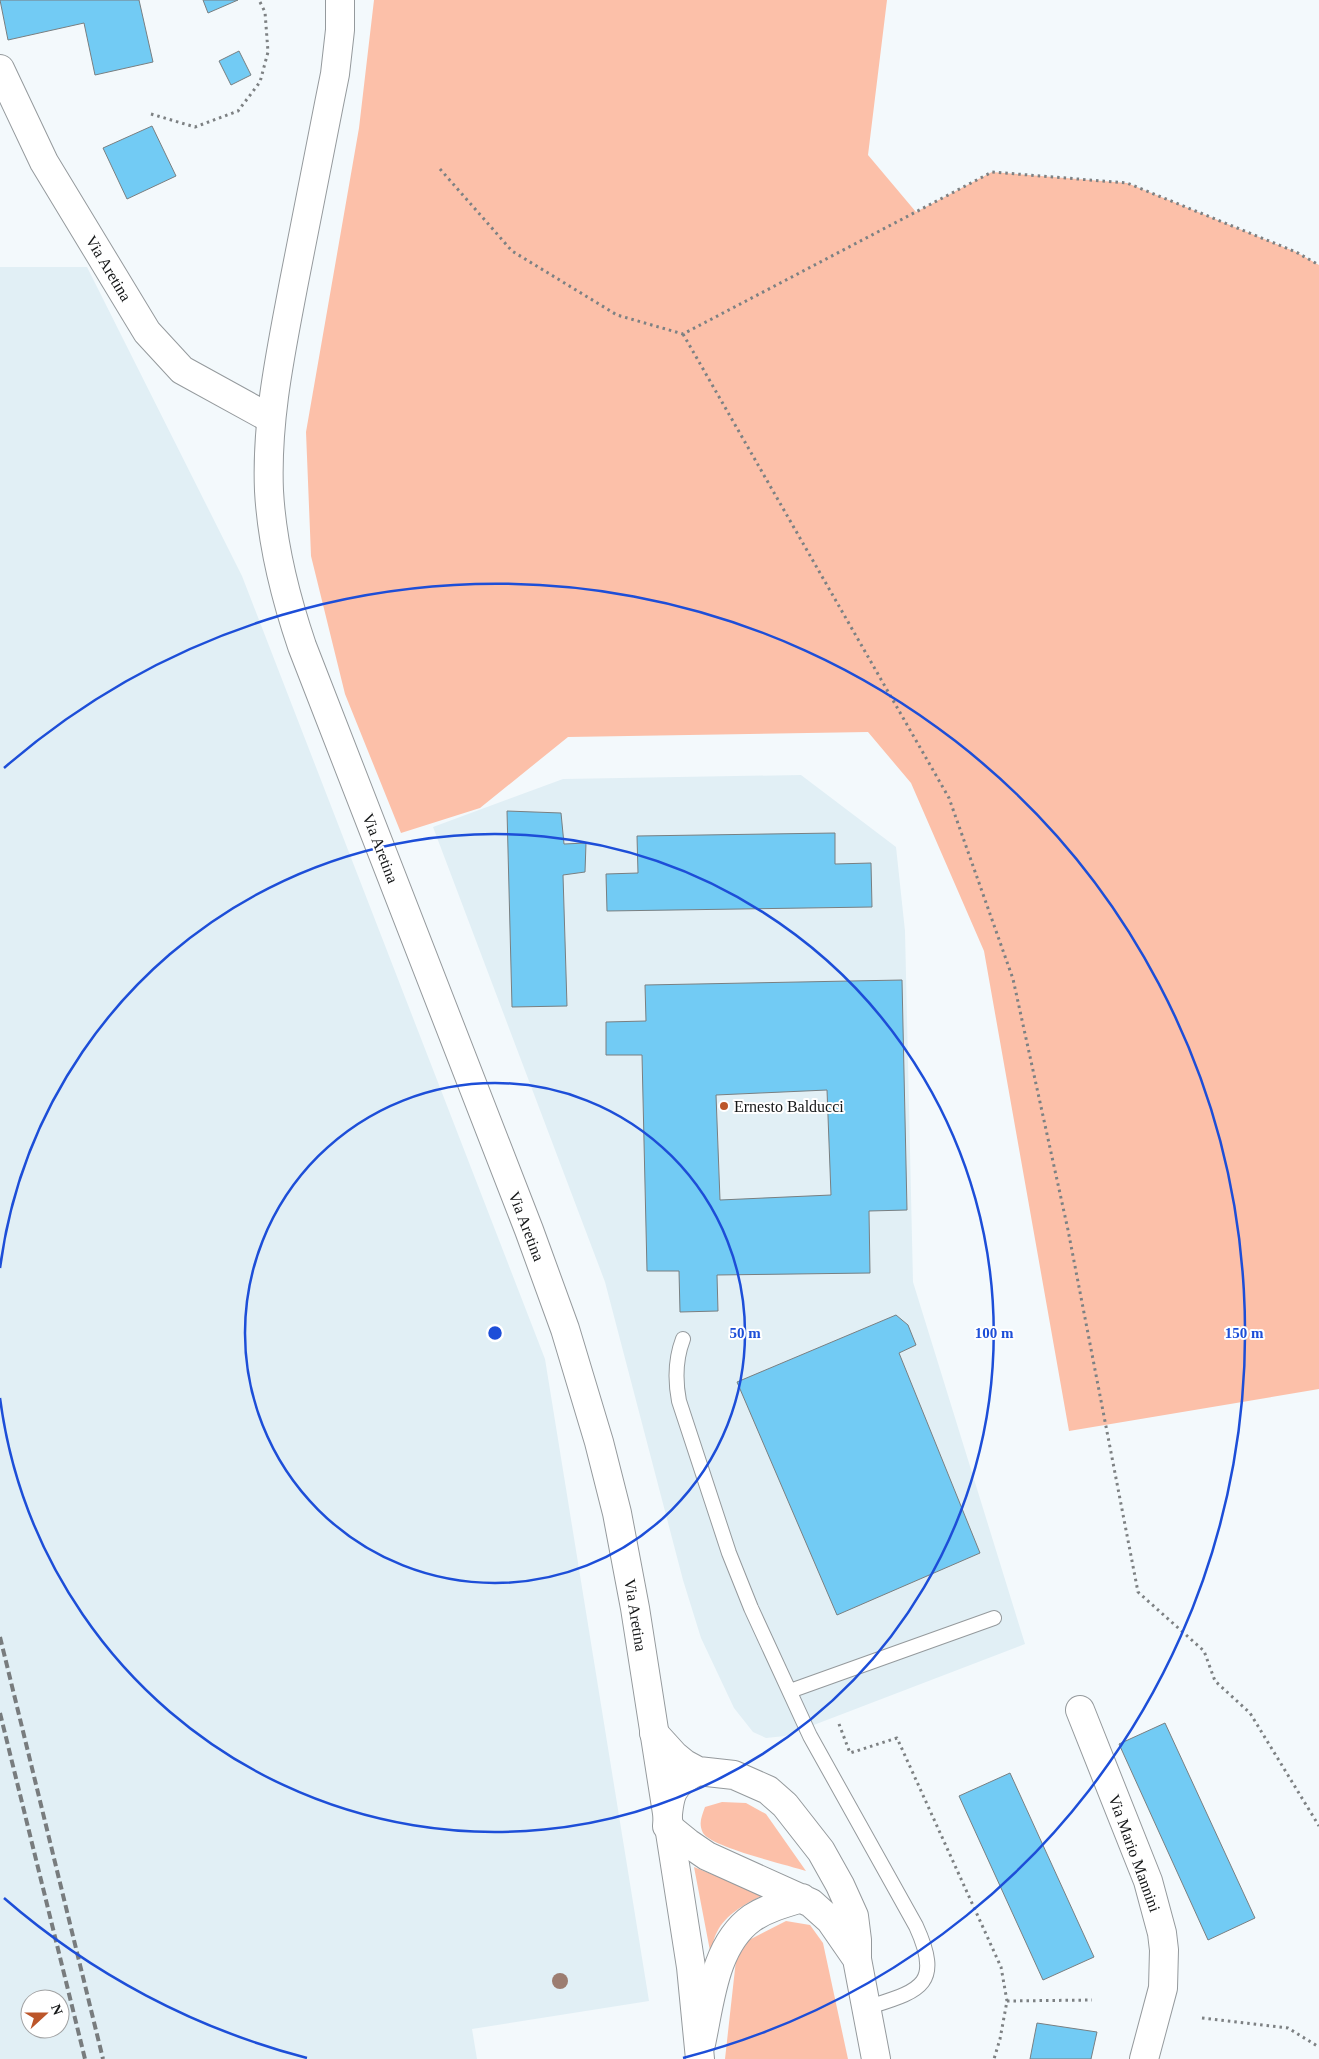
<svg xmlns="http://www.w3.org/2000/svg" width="1319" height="2059" font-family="Georgia,serif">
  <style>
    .built { fill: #e1eff5; fill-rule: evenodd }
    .green { fill: #fcc0a9 }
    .building { fill: #72cbf4; stroke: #797f81; fill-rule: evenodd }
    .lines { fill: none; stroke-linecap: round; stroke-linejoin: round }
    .lane-casing { stroke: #959a9d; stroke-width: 16 }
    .street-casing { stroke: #959a9d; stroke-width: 30 }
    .secondary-casing { stroke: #959a9d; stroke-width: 30 }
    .path { stroke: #7d8183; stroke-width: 3; stroke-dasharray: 2.5 4; stroke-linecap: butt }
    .lane { stroke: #fff; stroke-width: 14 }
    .street { stroke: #fff; stroke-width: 28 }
    .secondary { stroke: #fff; stroke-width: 28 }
    .rail { stroke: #787c7e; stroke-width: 4; stroke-dasharray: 8 4; stroke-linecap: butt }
    .tree { fill: #9c7d71 }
    .ring { fill: none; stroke: #1d4ed8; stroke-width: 2.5 }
    .poi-dot { fill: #bc562a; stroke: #fff; stroke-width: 2 }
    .labels { text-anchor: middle; stroke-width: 4; stroke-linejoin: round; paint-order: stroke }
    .street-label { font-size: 16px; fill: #151718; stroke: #fff }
    .poi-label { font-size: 16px; fill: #151718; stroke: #fff; text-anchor: start }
    .centre { fill: #1d4ed8; stroke: #fff; stroke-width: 2.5 }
    .ring-label { font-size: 15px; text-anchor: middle; font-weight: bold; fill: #1d4ed8; stroke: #fff; stroke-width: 4; stroke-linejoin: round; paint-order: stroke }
  </style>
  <rect width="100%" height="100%" fill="#f3f9fc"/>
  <path class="built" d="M 0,267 L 87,267 L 242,576 L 545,1359 L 649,2001 L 472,2029 L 477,2059 L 0,2059 ZM 30,1999 L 60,1999 L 60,2029 L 30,2029 Z
    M 801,775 L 896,847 L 905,931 L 913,1282 L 1025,1644 L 785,1736 L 766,1738 L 753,1732 L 734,1708 L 701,1638 L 683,1580 L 605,1282 L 433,827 L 563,779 Z"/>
  <path class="green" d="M 374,0 L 887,0 L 868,155 L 916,212 L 992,172 L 1127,183 L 1296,252 L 1319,265 L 1319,1389 L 1069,1431 L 984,951 L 911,783 L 868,732 L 568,737 L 480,808 L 401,833 L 345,694 L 311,556 L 306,432 L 359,128 Z
    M 722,1802 L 746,1803 L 766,1814 L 806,1871 C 787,1865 711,1847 703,1833 C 698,1823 702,1816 705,1807 Z
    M 694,1867 L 763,1895 C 745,1904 726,1914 717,1932 C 713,1939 712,1949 711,1956 Z
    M 786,1921 L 810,1925 L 823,1943 L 848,2059 L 725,2059 L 736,1960 L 749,1940 Z"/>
  <path class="building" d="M 0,0 L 139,0 L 153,62 L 95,75 L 84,23 L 8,40 Z
    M 203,0 L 238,0 L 208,13 Z
    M 239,51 L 251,75 L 231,85 L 219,61 Z
    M 152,126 L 176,176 L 127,199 L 103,148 Z
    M 507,811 L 561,813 L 564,844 L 586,843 L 585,872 L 563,875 L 567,1006 L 512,1007 Z
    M 835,833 L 835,864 L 871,863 L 872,907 L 607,911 L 606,874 L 638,873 L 637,836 Z
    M 902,980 L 907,1210 L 869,1211 L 870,1273 L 717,1275 L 718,1311 L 680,1312 L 679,1271 L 647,1271 L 642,1055 L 606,1055 L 606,1022 L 646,1021 L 645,985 ZM 827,1090 L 831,1195 L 720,1200 L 716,1095 Z
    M 896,1315 L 908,1325 L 916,1345 L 899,1353 L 980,1553 L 837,1615 L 737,1382 Z
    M 1165,1723 L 1255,1918 L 1208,1940 L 1119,1744 Z
    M 1010,1773 L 1094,1957 L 1043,1980 L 959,1796 Z
    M 1037,2023 L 1097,2032 L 1091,2059 L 1030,2059 Z"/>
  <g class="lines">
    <defs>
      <path id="lane" d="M 683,1339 C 675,1360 675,1380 679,1401 L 729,1553 L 751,1608 L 810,1736 L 916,1926 C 944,1987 918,1991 866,2008
        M 790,1691 L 994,1618"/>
      <path id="street" d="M 0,69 L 44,162 L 147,332 L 182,370 L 271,419
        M 1080,1710 L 1148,1881 L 1162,1933 L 1164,1950 L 1163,1988 L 1144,2059
        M 654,1733 L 674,1755 L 685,1764 L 698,1771 L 734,1775 L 768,1790 L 785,1805 L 821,1851 L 840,1885 L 854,1916 L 857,1940 L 857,1959 L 876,2059
        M 698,1771 C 670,1784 669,1796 667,1826 L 688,1843 L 707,1856 L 811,1903 L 830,1920 L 857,1959
        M 701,2044 C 710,2003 714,1945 752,1918 C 767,1908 785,1903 802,1898"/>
      <path id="secondary" d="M 340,0 L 340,30 L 335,74 C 321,143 308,212 294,282 C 281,351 266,420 269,491 C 272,544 285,596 302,646 L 529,1230 L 565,1329 L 599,1442 L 617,1513 L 635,1608 L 691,1967 L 700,2059"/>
    </defs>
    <use href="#lane" class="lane-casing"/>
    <use href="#street" class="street-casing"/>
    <use href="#secondary" class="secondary-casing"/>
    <path class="path" d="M 151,114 L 195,127 L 238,111 L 260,82 L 268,52 L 265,12 L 259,0
      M 440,169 L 512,251 L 617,315 L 683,334 L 992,172 L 1127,183 L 1296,252 L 1319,265
      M 683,334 L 949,798 L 1013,979 L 1068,1230 L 1138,1592 L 1204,1651 L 1215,1681 L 1250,1713 L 1319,1826
      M 839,1724 L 850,1753 L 897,1738 L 1001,1967 L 1007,2001 L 1000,2039 L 994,2059
      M 1007,2001 L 1092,2000
      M 1202,2018 L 1288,2028 L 1319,2047"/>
    <use href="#lane" class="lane"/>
    <use href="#street" class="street"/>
    <use href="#secondary" class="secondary"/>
    <path class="rail" d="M 0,1637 L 103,2059
      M 0,1713 L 85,2059"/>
  </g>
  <circle class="tree" cx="560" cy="1981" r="8"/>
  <g class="ring">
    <circle cx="495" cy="1333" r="250"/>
    <path d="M0 1268A499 499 0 1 1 0 1398"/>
    <path d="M307 2058A749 749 0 0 1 4 1898M4 768A749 749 0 1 1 683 2058"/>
  </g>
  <circle class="poi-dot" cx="724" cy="1106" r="5"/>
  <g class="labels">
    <g class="street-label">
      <text transform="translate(109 268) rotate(59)" y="6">Via Aretina</text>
      <text transform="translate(381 848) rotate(69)" y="6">Via Aretina</text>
      <text transform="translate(527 1226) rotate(69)" y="6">Via Aretina</text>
      <text transform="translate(636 1615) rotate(81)" y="6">Via Aretina</text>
      <text transform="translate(1135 1853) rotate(70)" y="6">Via Mario Mannini</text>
    </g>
    <g class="poi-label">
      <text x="734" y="1112">Ernesto Balducci</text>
    </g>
  </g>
  <circle cx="495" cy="1333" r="8" class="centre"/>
  <g class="ring-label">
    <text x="745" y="1338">50 m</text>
    <text x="994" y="1338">100 m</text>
    <text x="1244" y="1338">150 m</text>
  </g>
  <g transform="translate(45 2014) rotate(69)"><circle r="24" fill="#ffffff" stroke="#a1a2a3"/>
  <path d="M0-4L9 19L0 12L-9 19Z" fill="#bc562a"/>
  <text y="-8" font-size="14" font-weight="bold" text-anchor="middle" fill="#151718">N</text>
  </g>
</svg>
